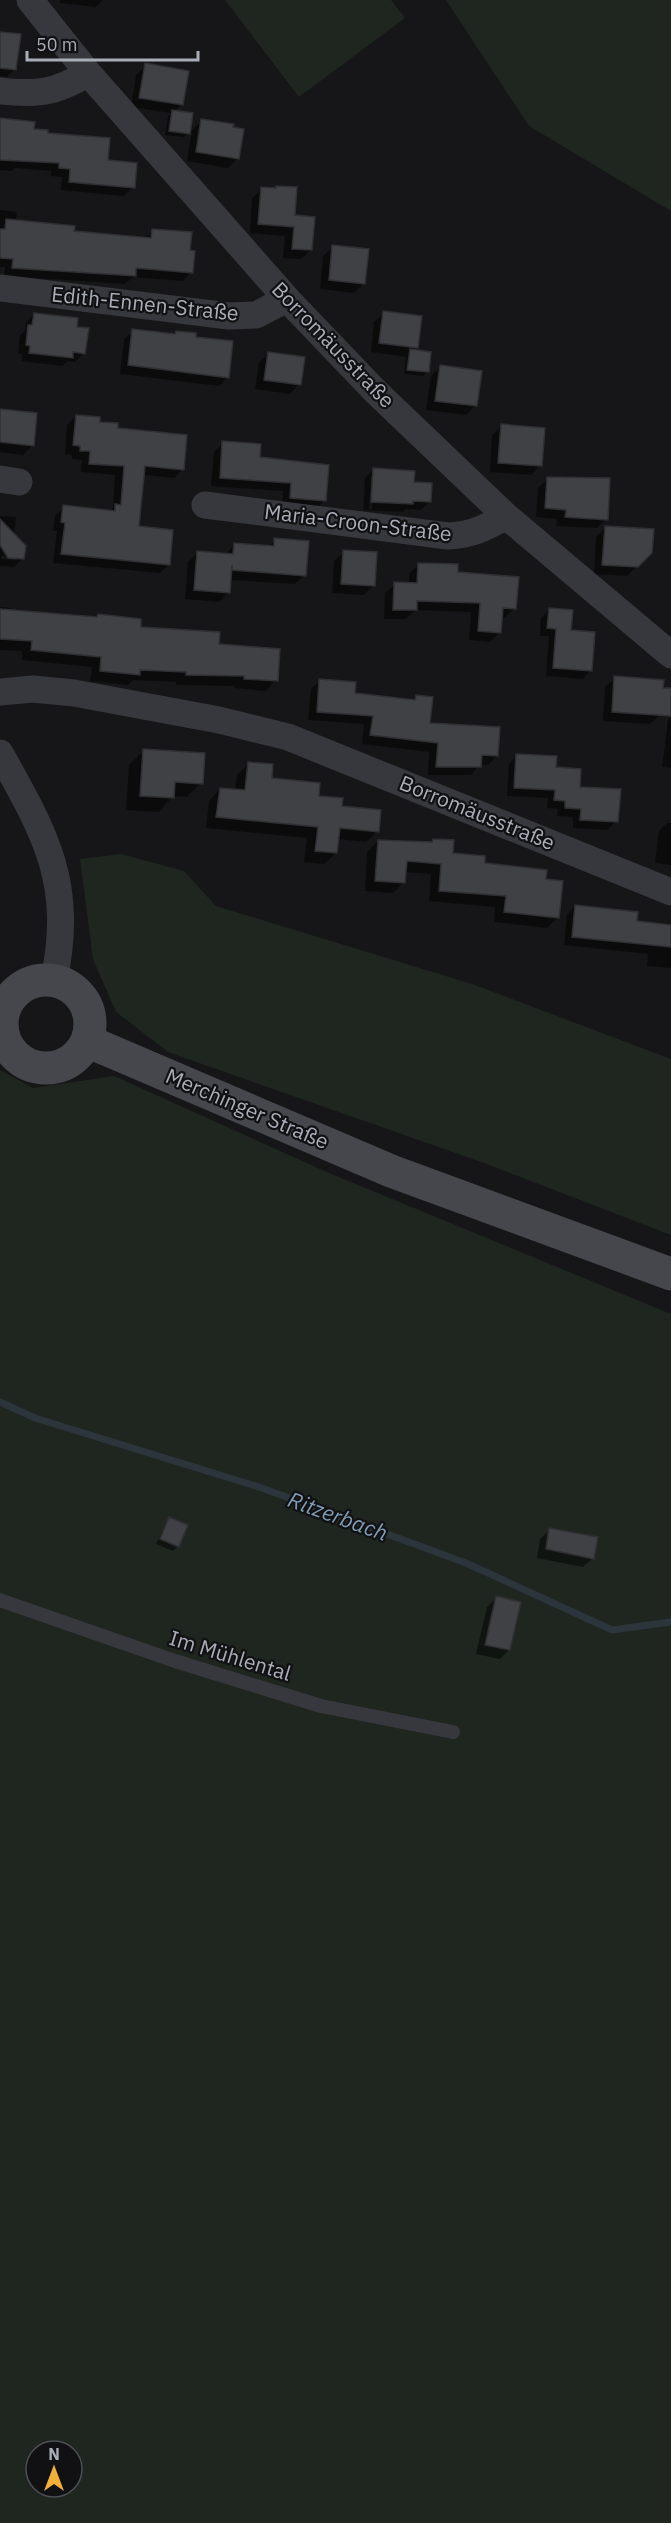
<svg xmlns="http://www.w3.org/2000/svg" width="671" height="2523" font-family="'IBM Plex Sans',sans-serif">
  <style>
    .green { fill: #1e261f; fill-rule: evenodd }
    .shadow { fill: #0007; fill-rule: evenodd }
    .lines { fill: none; stroke-linecap: round; stroke-linejoin: round }
    .stream { stroke: #2c353c; stroke-width: 7 }
    .building { fill: #404145; stroke: #303034; stroke-width: 1.5 }
    .lane { stroke: #37383d; stroke-width: 14 }
    .street { stroke: #37383d; stroke-width: 27 }
    .secondary { stroke: #45474d; stroke-width: 33 }
    .labels { text-anchor: middle; stroke-width: 4.5; stroke-linejoin: round; paint-order: stroke }
    .street-label { font-size: 21px; fill: #a8adb8; stroke: #111113 }
    .water-label { font-size: 22px; font-style: italic; fill: #7f9bb3; stroke: #111113 }
  </style>
  <rect width="100%" height="100%" fill="#161618"/>
  <path class="green" d="M 225,0 L 391,0 L 405,18 L 299,97 Z
    M 446,0 L 671,0 L 671,211 L 529,126 Z
    M 121,854 L 184,871 L 216,906 L 472,984 L 671,1059 L 671,1235 L 484,1163 L 168,1052 L 116,1012 L 93,959 L 80,859 Z
    M 0,1070 L 33,1088 L 114,1076 L 329,1173 L 671,1314 L 671,2523 L 0,2523 ZM 36,2451 L 72,2451 L 72,2487 L 36,2487 Z"/>
  <path class="shadow" d="M 60,0 L 103,0 L 96,7 L 60,3 Z
    M 0,33 L 15,69 L 7,77 L 0,76 Z
    M 146,65 L 182,104 L 174,112 L 188,133 L 184,137 L 165,135 L 168,116 L 171,113 L 131,107 L 136,75 Z
    M 0,119 L 46,134 L 107,162 L 133,187 L 124,196 L 61,190 L 62,177 L 51,176 L 51,171 L 15,168 L 12,171 L 0,170 Z
    M 202,121 L 238,158 L 228,168 L 187,161 L 192,130 Z
    M 262,189 L 293,217 L 311,250 L 301,259 L 283,258 L 285,236 L 250,233 L 252,198 Z
    M 0,210 L 17,212 L 16,221 L 73,232 L 144,239 L 153,230 L 189,252 L 191,272 L 183,281 L 133,277 L 125,284 L 4,276 L 5,267 L 0,267 Z
    M 333,247 L 364,283 L 354,293 L 320,289 L 323,256 Z
    M 384,313 L 416,347 L 412,351 L 427,372 L 423,376 L 404,374 L 406,357 L 371,352 L 374,322 Z
    M 34,314 L 75,328 L 84,353 L 75,362 L 68,361 L 62,366 L 21,361 L 22,354 L 18,354 L 20,335 L 25,331 L 26,323 Z
    M 133,331 L 227,378 L 219,386 L 120,374 L 124,339 Z
    M 268,353 L 299,384 L 290,394 L 255,389 L 259,363 Z
    M 440,367 L 475,406 L 466,415 L 426,410 L 431,376 Z
    M 0,411 L 33,445 L 23,455 L 0,452 Z
    M 76,416 L 116,430 L 183,469 L 174,478 L 142,475 L 138,528 L 169,564 L 160,573 L 53,563 L 57,531 L 53,531 L 55,516 L 64,507 L 110,512 L 113,508 L 115,475 L 81,472 L 82,460 L 72,459 L 72,455 L 65,454 L 67,425 Z
    M 502,426 L 540,465 L 531,475 L 490,472 L 492,435 Z
    M 223,443 L 258,458 L 324,501 L 315,510 L 282,507 L 283,491 L 211,486 L 214,452 Z
    M 373,470 L 413,483 L 430,501 L 421,510 L 406,509 L 403,512 L 363,510 L 365,478 ZM 371,477 L 374,477 L 372,509 L 369,509 Z
    M 548,478 L 606,519 L 597,528 L 556,526 L 557,519 L 536,517 L 538,488 Z
    M 0,516 L 16,517 L 14,536 L 23,558 L 14,567 L 0,566 ZM 1,556 L 17,557 L 17,560 L 1,559 Z
    M 606,527 L 651,552 L 627,576 L 594,574 L 596,537 Z
    M 275,540 L 305,575 L 295,584 L 230,580 L 229,592 L 219,602 L 185,599 L 188,562 L 197,553 L 225,555 L 234,545 L 268,547 Z
    M 344,552 L 374,585 L 364,595 L 332,593 L 334,561 Z
    M 418,565 L 456,574 L 515,608 L 505,617 L 501,617 L 500,632 L 490,642 L 469,640 L 471,612 L 415,610 L 406,619 L 384,619 L 385,593 L 395,584 L 409,584 L 409,574 Z
    M 0,607 L 11,608 L 10,611 L 139,629 L 218,645 L 276,680 L 266,691 L 234,688 L 235,686 L 176,685 L 176,682 L 133,680 L 128,685 L 90,681 L 92,667 L 22,660 L 22,651 L 0,650 Z
    M 550,609 L 570,631 L 591,670 L 583,679 L 546,676 L 549,636 L 540,636 L 541,618 Z
    M 615,678 L 660,715 L 650,724 L 603,721 L 605,687 Z
    M 320,680 L 353,694 L 412,701 L 416,697 L 429,724 L 497,756 L 488,765 L 480,764 L 471,775 L 428,775 L 429,752 L 362,744 L 364,724 L 308,720 L 311,689 Z
    M 671,717 L 671,768 L 662,767 L 668,720 Z
    M 143,751 L 201,783 L 187,797 L 173,796 L 159,812 L 126,810 L 129,765 Z
    M 517,756 L 555,769 L 616,821 L 608,830 L 573,828 L 573,817 L 557,816 L 558,809 L 547,808 L 548,798 L 507,796 L 509,764 Z
    M 249,763 L 270,780 L 340,808 L 378,831 L 366,842 L 337,839 L 336,853 L 324,864 L 304,862 L 307,838 L 206,828 L 209,801 L 220,789 L 235,791 L 237,775 Z
    M 667,823 L 671,823 L 671,865 L 655,863 L 659,831 Z
    M 433,840 L 452,855 L 545,880 L 558,917 L 547,928 L 494,922 L 495,907 L 429,901 L 431,874 L 405,872 L 404,882 L 393,893 L 365,891 L 367,852 L 378,841 L 429,844 Z
    M 575,906 L 635,923 L 671,926 L 671,968 L 647,966 L 648,954 L 564,945 L 567,915 Z
    M 169,1519 L 178,1546 L 173,1551 L 156,1544 Z
    M 550,1530 L 593,1558 L 583,1567 L 537,1558 L 540,1539 Z
    M 496,1598 L 509,1650 L 500,1659 L 476,1654 L 487,1607 Z"/>
  <g class="lines">
    <path class="stream" d="M 0,1402 L 35,1418 L 259,1487 L 466,1563 L 612,1630 L 671,1622"/>
  </g>
  <path class="building" d="M 0,32 L 21,34 L 16,70 L 0,68 Z
    M 145,63 L 189,71 L 183,105 L 139,98 Z
    M 172,110 L 193,113 L 190,134 L 169,131 Z
    M 0,118 L 35,122 L 34,129 L 48,130 L 48,133 L 110,138 L 108,160 L 137,163 L 135,188 L 69,182 L 70,169 L 59,168 L 59,163 L 0,160 Z
    M 201,119 L 234,124 L 233,127 L 244,129 L 239,159 L 196,152 Z
    M 276,186 L 297,187 L 295,215 L 315,217 L 312,250 L 292,249 L 294,227 L 258,224 L 261,187 L 276,188 Z
    M 6,219 L 75,226 L 74,231 L 151,238 L 152,229 L 192,232 L 190,250 L 195,251 L 193,273 L 136,268 L 136,276 L 12,268 L 13,259 L 0,258 L 0,229 L 5,229 Z
    M 332,245 L 369,249 L 365,284 L 329,280 Z
    M 383,311 L 422,316 L 418,348 L 379,343 Z
    M 34,313 L 78,318 L 77,327 L 89,328 L 85,354 L 73,352 L 73,358 L 29,353 L 30,346 L 26,345 L 28,325 L 32,325 Z
    M 132,329 L 175,334 L 176,331 L 196,333 L 196,337 L 233,341 L 229,378 L 128,365 Z
    M 410,349 L 431,352 L 429,372 L 407,370 Z
    M 268,352 L 305,357 L 301,385 L 264,380 Z
    M 440,365 L 482,371 L 477,406 L 435,401 Z
    M 0,409 L 37,413 L 34,446 L 0,442 Z
    M 76,415 L 100,417 L 100,422 L 118,423 L 118,428 L 187,435 L 184,470 L 145,466 L 139,526 L 173,530 L 170,565 L 61,554 L 65,523 L 61,522 L 63,505 L 115,511 L 115,504 L 121,505 L 124,466 L 89,464 L 90,451 L 80,451 L 80,446 L 73,445 Z
    M 501,424 L 545,428 L 542,466 L 498,463 Z
    M 222,441 L 261,444 L 260,457 L 329,465 L 326,501 L 290,498 L 291,483 L 220,478 Z
    M 373,468 L 415,471 L 414,482 L 432,483 L 431,502 L 413,501 L 413,504 L 371,502 Z
    M 547,477 L 610,478 L 608,520 L 565,517 L 566,510 L 545,508 Z
    M 0,519 L 26,546 L 24,559 L 8,558 L 0,545 Z
    M 605,526 L 654,529 L 652,553 L 638,567 L 602,565 Z
    M 274,538 L 309,541 L 306,576 L 232,570 L 232,565 L 230,593 L 194,590 L 197,551 L 233,554 L 234,543 L 274,546 Z
    M 343,550 L 377,552 L 375,586 L 341,584 Z
    M 418,563 L 458,564 L 458,572 L 519,577 L 516,609 L 503,608 L 501,633 L 478,631 L 480,603 L 417,601 L 417,610 L 393,610 L 394,582 L 417,583 Z
    M 549,608 L 573,610 L 571,630 L 595,632 L 592,671 L 553,668 L 556,629 L 547,628 Z
    M 0,609 L 97,617 L 98,614 L 141,619 L 141,627 L 220,632 L 219,644 L 280,649 L 278,681 L 244,679 L 244,676 L 186,675 L 186,672 L 140,670 L 140,675 L 100,671 L 101,657 L 31,650 L 32,641 L 0,639 Z
    M 614,676 L 664,680 L 663,688 L 671,688 L 671,716 L 612,712 Z
    M 319,679 L 356,682 L 355,693 L 415,700 L 416,695 L 433,697 L 430,723 L 500,727 L 498,756 L 482,755 L 481,767 L 436,767 L 438,743 L 370,735 L 373,716 L 317,712 Z
    M 143,749 L 205,753 L 203,784 L 175,782 L 174,798 L 140,796 Z
    M 516,754 L 557,756 L 556,767 L 581,769 L 580,787 L 621,789 L 618,822 L 580,820 L 581,809 L 565,808 L 565,801 L 554,800 L 555,790 L 514,788 Z
    M 248,762 L 273,764 L 272,778 L 320,783 L 319,796 L 343,798 L 342,806 L 381,810 L 379,832 L 340,828 L 337,853 L 315,851 L 318,827 L 216,817 L 220,788 L 245,790 Z
    M 433,839 L 454,840 L 453,853 L 485,856 L 485,863 L 547,870 L 546,879 L 563,881 L 559,918 L 504,912 L 506,896 L 439,891 L 441,864 L 407,861 L 405,883 L 375,881 L 378,840 L 432,842 Z
    M 575,905 L 638,912 L 637,921 L 671,925 L 671,947 L 572,937 Z
    M 169,1517 L 188,1525 L 179,1547 L 160,1539 Z
    M 549,1528 L 598,1537 L 594,1559 L 546,1549 Z
    M 496,1596 L 521,1602 L 510,1650 L 485,1645 Z"/>
  <g class="lines">
    <path class="lane" d="M 0,1600 L 175,1661 L 321,1706 L 453,1732"/>
    <path class="street" d="M 30,0 L 88,73 L 287,299 L 375,391 L 506,516 L 671,655
      M 0,91 C 37,95 56,93 88,73
      M 0,288 L 229,316 L 256,315 L 287,299
      M 0,479 L 19,482
      M 205,505 L 448,536 C 471,535 486,528 506,516
      M 0,692 L 33,689 L 74,693 L 219,720 L 288,737 L 671,892
      M 0,753 C 46,835 74,883 54,980"/>
    <path class="secondary" d="M2 1024a44 44 0 1 1 88 0a44 44 0 1 1-88 0Z
      M 87,1041 L 391,1171 L 671,1274"/>
  </g>
  <g class="labels">
    <g class="street-label">
      <text transform="translate(145 304) rotate(6)" y="7">Edith-Ennen-Straße</text>
      <text transform="translate(333 345) rotate(46)" y="7">Borromäusstraße</text>
      <text transform="translate(358 523) rotate(7)" y="7">Maria-Croon-Straße</text>
      <text transform="translate(477 813) rotate(22)" y="7">Borromäusstraße</text>
      <text transform="translate(247 1109) rotate(23)" y="7">Merchinger Straße</text>
      <text transform="translate(230 1656) rotate(17)" y="7">Im Mühlental</text>
    </g>
    <g class="water-label">
      <text transform="translate(338 1516) rotate(20)" y="8">Ritzerbach</text>
    </g>
  </g>
  <g transform="translate(54 2469)"><circle r="28" fill="#111113" stroke="#4d4f55" stroke-width="1.5"/>
  <path d="M0-4.5L10 22L0 15L-10 22Z" fill="#f2b134"/>
  <text y="-9" font-size="16" font-weight="bold" text-anchor="middle" fill="#a8adb8">N</text>
  </g>
  <path d="M27 51v9h171v-9" fill="none" stroke="#a8adb8" stroke-width="3"/>
  <text x="36" y="51" font-size="18" fill="#a8adb8" stroke="#111113" stroke-width="4.5" paint-order="stroke">50 m</text>
</svg>
